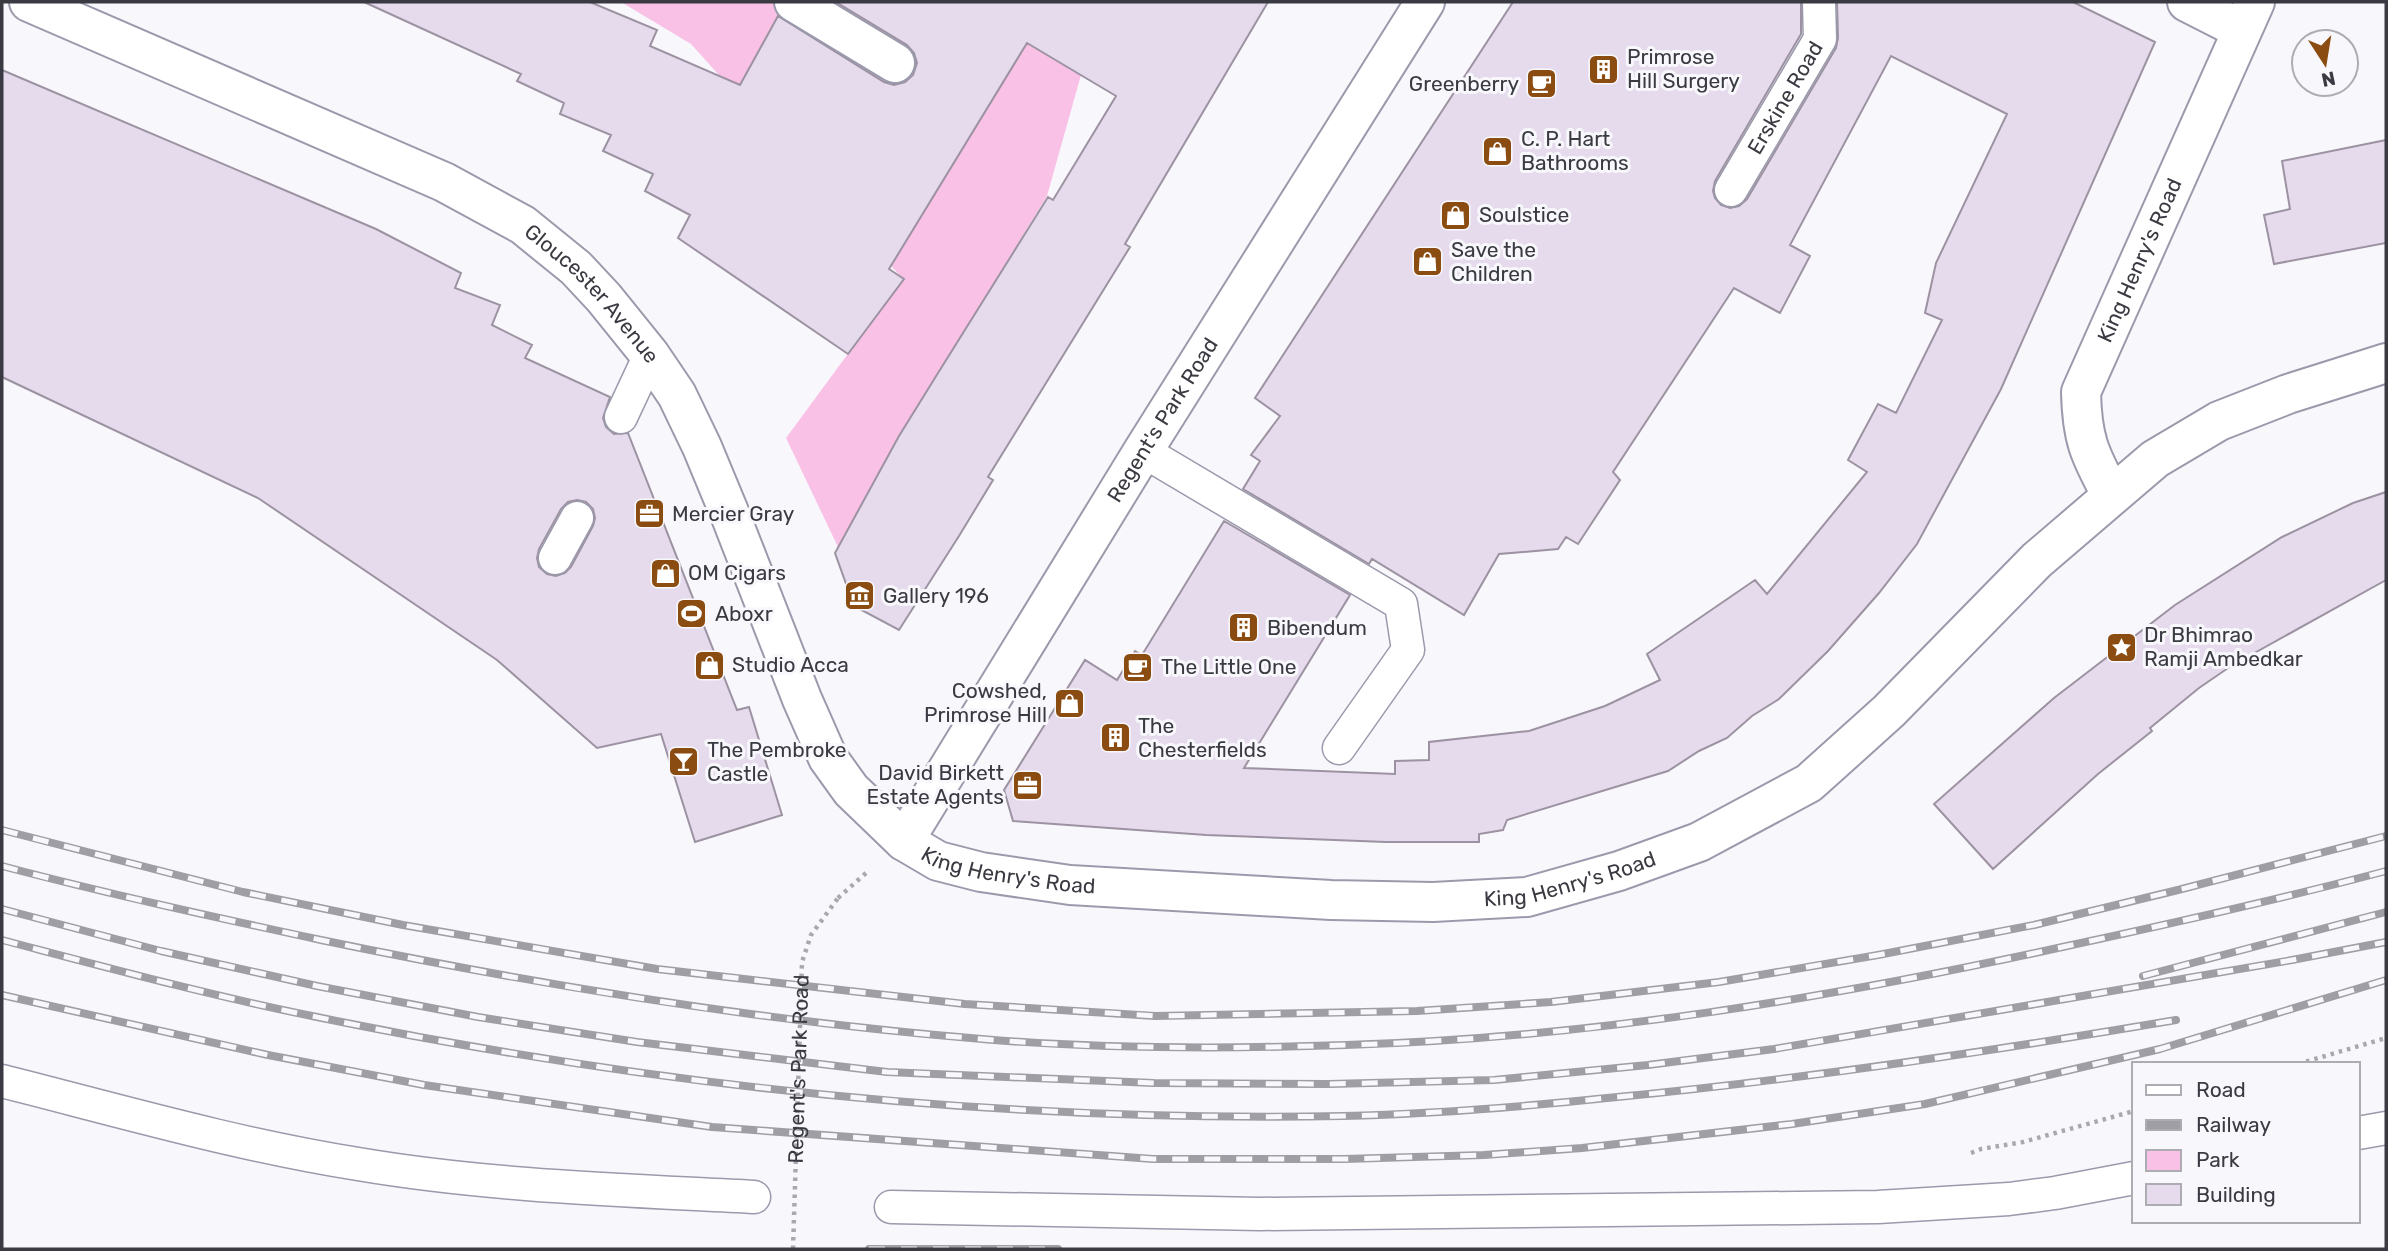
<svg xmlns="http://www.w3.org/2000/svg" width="2388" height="1251" font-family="Rubik,sans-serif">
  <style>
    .green { fill: #f9c1e6 }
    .building { fill: #e6dbec; stroke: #9c92a2; stroke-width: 2; fill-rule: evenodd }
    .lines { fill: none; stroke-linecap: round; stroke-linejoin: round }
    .service-casing { stroke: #9b9aac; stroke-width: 35 }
    .minor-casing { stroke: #9b9aac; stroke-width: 42 }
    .path { stroke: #a8a8ae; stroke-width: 4.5; stroke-dasharray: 3.5 5; stroke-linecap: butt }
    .service { stroke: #fff; stroke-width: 32 }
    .minor { stroke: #fff; stroke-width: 38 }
    .rail-casing { stroke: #9e9ea4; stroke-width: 8 }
    .rail { stroke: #f8f8fc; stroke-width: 5; stroke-dasharray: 16; stroke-linecap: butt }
    .path-bridge { stroke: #a8a8ae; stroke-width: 4.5; stroke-dasharray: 3.5 5; stroke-linecap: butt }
    .labels { text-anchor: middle; stroke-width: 6; stroke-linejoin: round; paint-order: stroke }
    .poi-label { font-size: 21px; fill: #3a3a42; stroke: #f8f8fc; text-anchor: start }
    .street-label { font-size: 21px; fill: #3a3a42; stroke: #f8f8fc }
  </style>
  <rect width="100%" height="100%" fill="#f8f8fc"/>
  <path class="green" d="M 621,2 L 1043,2 L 1058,12 L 1066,2 L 1130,2 L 1120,10 L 1081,75 L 1047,196 L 910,419 L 838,547 L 786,438 L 903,279 L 691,44 Z"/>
  <path class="building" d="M 364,2 L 590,2 L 657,30 L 650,46 L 740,85 L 778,16 L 884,82 L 894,85 L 905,82 L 913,75 L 917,63 L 914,53 L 907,45 L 836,2 L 1268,2 L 1125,244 L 1130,247 L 988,477 L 993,480 L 959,536 L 899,630 L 854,606 L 835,553 L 899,436 L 938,373 L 1048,197 L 1053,200 L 1116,96 L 1027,43 L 889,269 L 904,279 L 848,354 L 678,238 L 690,215 L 645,191 L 653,174 L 603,151 L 611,135 L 560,114 L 564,103 L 517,81 L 521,74 Z
    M 1513,2 L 1801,2 L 1801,34 L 1715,181 L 1713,191 L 1715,198 L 1721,205 L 1730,208 L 1739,206 L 1747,199 L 1836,48 L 1838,38 L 1837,2 L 2073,2 L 2155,42 L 2001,389 L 1917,544 L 1879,593 L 1828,651 L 1779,699 L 1752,716 L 1727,738 L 1699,751 L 1668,771 L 1507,820 L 1503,830 L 1479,834 L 1479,842 L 1386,842 L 1206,835 L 1013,821 L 1004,790 L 1085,660 L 1117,680 L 1135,651 L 1142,655 L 1224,521 L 1350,595 L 1244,768 L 1395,774 L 1395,761 L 1429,760 L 1429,742 L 1529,731 L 1605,706 L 1660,680 L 1647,654 L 1755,580 L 1767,594 L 1867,472 L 1848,460 L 1878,404 L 1896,413 L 1942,320 L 1925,313 L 1936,263 L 2007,114 L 1891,56 L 1790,245 L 1810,256 L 1780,313 L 1734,288 L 1613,472 L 1620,480 L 1578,544 L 1566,537 L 1558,549 L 1499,554 L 1464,615 L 1372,559 L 1369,564 L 1243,489 L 1260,461 L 1251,455 L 1280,416 L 1255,398 Z
    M 2,70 L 376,229 L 461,273 L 455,288 L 500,305 L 492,325 L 532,345 L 525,358 L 610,397 L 603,418 L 606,427 L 614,434 L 628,433 L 737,710 L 749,707 L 782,815 L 695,842 L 661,734 L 597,748 L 497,660 L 258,498 L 2,377 ZM 577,500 L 586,502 L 593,509 L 595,518 L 593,526 L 571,567 L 565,573 L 556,576 L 547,574 L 539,567 L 537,558 L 539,549 L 561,509 L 568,502 Z
    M 2386,140 L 2386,243 L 2274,264 L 2264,215 L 2290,209 L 2282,161 Z
    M 2386,492 L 2386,580 L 2231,666 L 2199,688 L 2150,728 L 2152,731 L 2098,774 L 1993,869 L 1934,804 L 2054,698 L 2175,605 L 2282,537 L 2353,503 Z"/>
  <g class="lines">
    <defs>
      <g id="service">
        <path id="s1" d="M 1731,190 L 1820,39 L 1819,2"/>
        <path d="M 621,417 L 650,355"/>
        <path d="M 1143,451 L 1401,604 L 1408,650 L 1339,748"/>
        <path d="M 555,558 L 577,518"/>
        <path d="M 2,1081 C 120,1111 238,1145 358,1164 C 488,1186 622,1190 754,1197"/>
        <path d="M 2358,1133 L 2386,1128"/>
        <path d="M 891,1207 L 1260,1214 L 1878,1207 L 2009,1199 L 2055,1193 L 2134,1178"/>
      </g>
      <g id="minor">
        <path id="s2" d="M 29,2 L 444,182 L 523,225 L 576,268 L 604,298 L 650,355 L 677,395 L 702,447 L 729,512 L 802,699 L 828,758 L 851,790 L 904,841 L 938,861 L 981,872 L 1070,885 L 1331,900 L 1433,902 L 1527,897 L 1619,871 L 1699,842 L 1809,783 L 1889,711 L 2037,560 L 2155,459 L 2219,421 L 2288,394 L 2386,363"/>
        <path d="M 794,2 L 895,63"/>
        <path d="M 2187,2 L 2242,30"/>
        <path id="s3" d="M 2111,494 C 2089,454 2082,438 2081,392 L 2255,2"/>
        <path id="s4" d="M 904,841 L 1143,451 L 1425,2"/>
      </g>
    </defs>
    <use href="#service" class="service-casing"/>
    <use href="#minor" class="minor-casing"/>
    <path class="path" d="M 838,898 L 866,873
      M 2298,1064 L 2386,1038
      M 1971,1153 L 1981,1149 L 2023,1142 L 2134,1111"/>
    <use href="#service" class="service"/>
    <use href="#minor" class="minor"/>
    <defs>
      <path id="rail" d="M 2,830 L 243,892 L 403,925 L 657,969 L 965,1004 L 1155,1016 L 1417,1011 L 1551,1002 L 1719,982 L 1878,955 L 2034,925 L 2178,890 L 2386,836
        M 2,866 C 108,894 214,917 321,940 C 539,985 759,1021 982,1039 C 1102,1049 1225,1049 1346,1045 C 1589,1038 1830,998 2067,946 C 2174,923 2281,899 2386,871
        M 2,909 L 161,951 L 317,986 L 478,1017 L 637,1042 L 887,1072 L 1154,1083 L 1329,1084 L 1494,1080 L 1648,1065 L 1774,1049 L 2292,960 L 2386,942
        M 2,940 C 105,967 208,995 312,1016 C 651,1086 997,1122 1343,1116 C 1432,1114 1520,1107 1607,1098 C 1798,1080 1987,1052 2176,1020
        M 2143,976 L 2386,912
        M 2,995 L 268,1055 L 424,1085 L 712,1127 L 1153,1159 L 1344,1159 L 1484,1155 L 1582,1148 L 1792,1124 L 1925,1104 L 2160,1049 L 2386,980
        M 869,1249 L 1058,1249"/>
    </defs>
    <use href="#rail" class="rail-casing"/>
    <use href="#rail" class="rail"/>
    <path class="path-bridge" id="s5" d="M 793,1249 L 802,962 L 811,935 L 838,898"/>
  </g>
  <defs>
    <symbol id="building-square" viewBox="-11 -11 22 22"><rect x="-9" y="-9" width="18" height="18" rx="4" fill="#8b4c11" stroke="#f8f8fc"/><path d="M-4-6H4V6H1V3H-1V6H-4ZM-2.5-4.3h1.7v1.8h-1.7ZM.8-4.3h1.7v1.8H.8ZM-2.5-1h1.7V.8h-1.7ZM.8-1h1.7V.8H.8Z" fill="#fff"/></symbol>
    <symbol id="cafe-square" viewBox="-11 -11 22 22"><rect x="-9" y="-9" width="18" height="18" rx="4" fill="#8b4c11" stroke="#f8f8fc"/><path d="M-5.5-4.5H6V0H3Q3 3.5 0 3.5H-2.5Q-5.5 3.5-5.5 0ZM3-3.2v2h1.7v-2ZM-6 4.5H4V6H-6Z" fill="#fff"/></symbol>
    <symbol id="shop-square" viewBox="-11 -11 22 22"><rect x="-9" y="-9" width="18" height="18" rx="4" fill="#8b4c11" stroke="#f8f8fc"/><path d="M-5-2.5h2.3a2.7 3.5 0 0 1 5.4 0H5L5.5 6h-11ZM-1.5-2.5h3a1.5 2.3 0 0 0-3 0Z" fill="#fff"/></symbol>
    <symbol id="office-square" viewBox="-11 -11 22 22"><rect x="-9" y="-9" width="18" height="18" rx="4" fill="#8b4c11" stroke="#f8f8fc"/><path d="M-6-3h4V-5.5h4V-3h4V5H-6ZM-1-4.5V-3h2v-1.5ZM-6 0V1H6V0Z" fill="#fff"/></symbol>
    <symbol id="museum-square" viewBox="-11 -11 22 22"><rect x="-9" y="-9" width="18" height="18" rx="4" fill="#8b4c11" stroke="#f8f8fc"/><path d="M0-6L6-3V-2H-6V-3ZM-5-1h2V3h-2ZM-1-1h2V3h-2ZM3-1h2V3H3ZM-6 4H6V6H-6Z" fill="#fff"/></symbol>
    <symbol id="stadium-square" viewBox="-11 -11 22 22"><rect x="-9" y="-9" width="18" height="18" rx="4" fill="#8b4c11" stroke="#f8f8fc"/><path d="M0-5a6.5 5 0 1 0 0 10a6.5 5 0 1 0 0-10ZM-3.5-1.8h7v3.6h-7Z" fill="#fff"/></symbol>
    <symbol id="sight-square" viewBox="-11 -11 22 22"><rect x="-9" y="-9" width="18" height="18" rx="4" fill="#8b4c11" stroke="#f8f8fc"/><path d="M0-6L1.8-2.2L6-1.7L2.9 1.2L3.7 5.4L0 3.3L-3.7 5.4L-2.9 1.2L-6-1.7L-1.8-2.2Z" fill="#fff"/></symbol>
    <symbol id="bar-square" viewBox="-11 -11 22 22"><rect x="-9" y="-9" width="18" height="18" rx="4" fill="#8b4c11" stroke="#f8f8fc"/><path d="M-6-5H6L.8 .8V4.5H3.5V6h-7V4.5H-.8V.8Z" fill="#fff"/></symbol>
  </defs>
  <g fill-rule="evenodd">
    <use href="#building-square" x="1586" y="52" width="35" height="35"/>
    <use href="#cafe-square" x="1524" y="66" width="35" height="35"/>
    <use href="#shop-square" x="1480" y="134" width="35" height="35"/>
    <use href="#shop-square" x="1438" y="198" width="35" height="35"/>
    <use href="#shop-square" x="1410" y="244" width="35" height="35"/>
    <use href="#office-square" x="632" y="496" width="35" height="35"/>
    <use href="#shop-square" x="648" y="556" width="35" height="35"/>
    <use href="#museum-square" x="842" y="578" width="35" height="35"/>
    <use href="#stadium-square" x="674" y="596" width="35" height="35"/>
    <use href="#building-square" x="1226" y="610" width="35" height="35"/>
    <use href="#sight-square" x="2104" y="630" width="35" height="35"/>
    <use href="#shop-square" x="692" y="648" width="35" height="35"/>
    <use href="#cafe-square" x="1120" y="650" width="35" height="35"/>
    <use href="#shop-square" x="1052" y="686" width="35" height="35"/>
    <use href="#building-square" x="1098" y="720" width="35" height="35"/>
    <use href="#bar-square" x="666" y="744" width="35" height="35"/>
    <use href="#office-square" x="1010" y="768" width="35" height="35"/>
  </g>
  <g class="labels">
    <g class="poi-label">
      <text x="1627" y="64">Primrose<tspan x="1627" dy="24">Hill Surgery</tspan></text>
      <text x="1519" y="91" text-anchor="end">Greenberry</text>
      <text x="1521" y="146">C. P. Hart<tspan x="1521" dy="24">Bathrooms</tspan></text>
      <text x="1479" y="222">Soulstice</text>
      <text x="1451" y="257">Save the<tspan x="1451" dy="24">Children</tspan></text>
      <text x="672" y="521">Mercier Gray</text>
      <text x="688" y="580">OM Cigars</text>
      <text x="883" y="603">Gallery 196</text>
      <text x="715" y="621">Aboxr</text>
      <text x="1267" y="635">Bibendum</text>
      <text x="2144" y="642">Dr Bhimrao<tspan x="2144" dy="24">Ramji Ambedkar</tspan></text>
      <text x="732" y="672">Studio Acca</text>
      <text x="1161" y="674">The Little One</text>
      <text x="1047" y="698" text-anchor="end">Cowshed,<tspan x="1047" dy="24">Primrose Hill</tspan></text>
      <text x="1138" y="733">The<tspan x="1138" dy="24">Chesterfields</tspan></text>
      <text x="707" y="757">The Pembroke<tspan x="707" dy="24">Castle</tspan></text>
      <text x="1004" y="780" text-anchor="end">David Birkett<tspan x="1004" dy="24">Estate Agents</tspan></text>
    </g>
    <g class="street-label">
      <text dy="7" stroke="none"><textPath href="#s1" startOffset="107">Erskine Road</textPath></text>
      <text dy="7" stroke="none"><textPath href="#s3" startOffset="252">King Henry's Road</textPath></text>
      <text dy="7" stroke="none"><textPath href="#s2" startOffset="640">Gloucester Avenue</textPath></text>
      <text dy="7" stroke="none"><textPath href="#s4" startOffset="494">Regent's Park Road</textPath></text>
      <text dy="7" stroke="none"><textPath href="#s2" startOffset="1390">King Henry's Road</textPath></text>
      <text dy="7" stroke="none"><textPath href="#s2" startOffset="1956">King Henry's Road</textPath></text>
      <text dy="7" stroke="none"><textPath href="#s5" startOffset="180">Regent's Park Road</textPath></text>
    </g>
  </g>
  <rect width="2388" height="1251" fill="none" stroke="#3a3a42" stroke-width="7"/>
  <rect x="2132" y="1062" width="228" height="161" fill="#f8f8fc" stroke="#acacb2" stroke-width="2"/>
  <rect x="2146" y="1085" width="35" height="10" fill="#ffffff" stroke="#acacb2" stroke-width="2"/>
  <text x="2196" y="1097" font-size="21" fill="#3a3a42">Road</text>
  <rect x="2146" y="1120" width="35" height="10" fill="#9e9ea4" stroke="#acacb2" stroke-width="2"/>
  <text x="2196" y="1132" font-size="21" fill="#3a3a42">Railway</text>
  <rect x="2146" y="1150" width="35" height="21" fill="#f9c1e6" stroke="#acacb2" stroke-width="2"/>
  <text x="2196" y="1167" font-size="21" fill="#3a3a42">Park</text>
  <rect x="2146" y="1184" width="35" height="21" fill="#e6dbec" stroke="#acacb2" stroke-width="2"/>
  <text x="2196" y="1202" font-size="21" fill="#3a3a42">Building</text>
  <g transform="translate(2325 63) rotate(168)"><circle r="33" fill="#f8f8fc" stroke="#acacb2" stroke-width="2"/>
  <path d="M0-5L12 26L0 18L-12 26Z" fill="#8b4c11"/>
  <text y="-10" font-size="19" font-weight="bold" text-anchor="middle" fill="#3a3a42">N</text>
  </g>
</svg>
